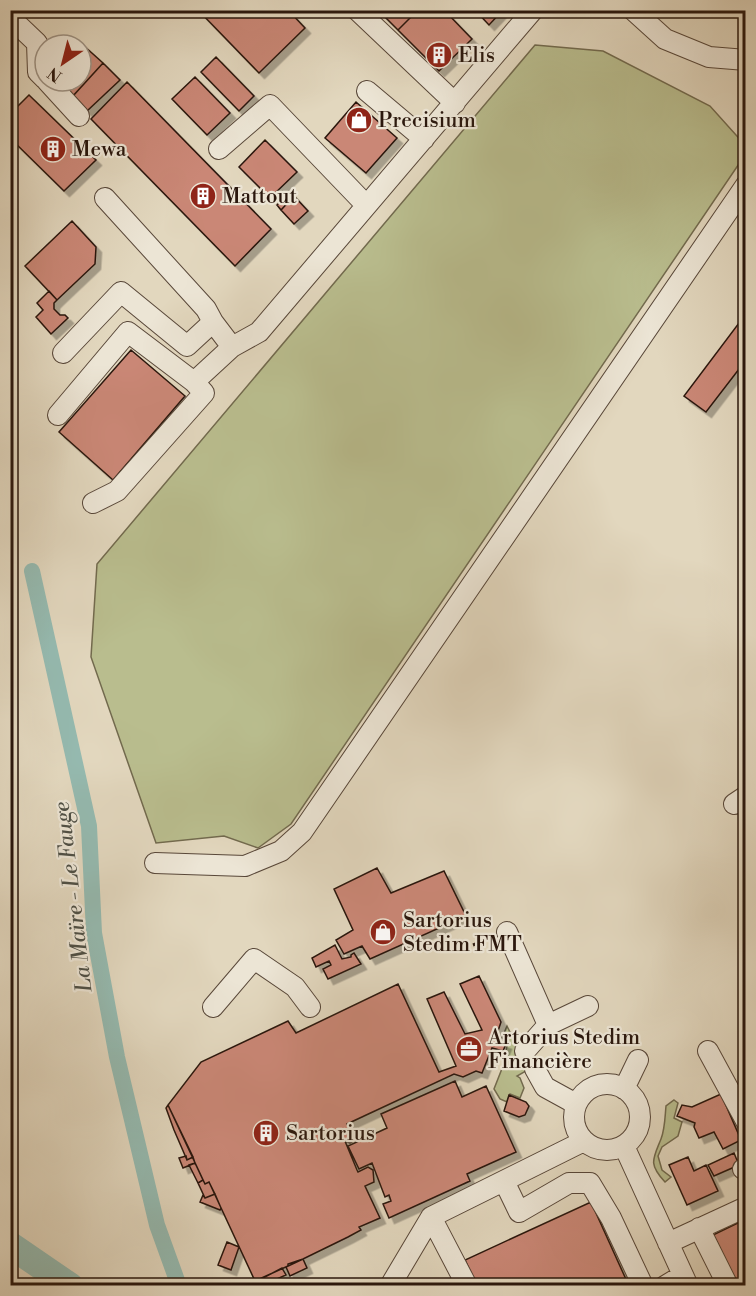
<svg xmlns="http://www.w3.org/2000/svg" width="756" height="1296" font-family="'Libre Bodoni',serif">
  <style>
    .green { fill: #b9bd8e; stroke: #726a4e; stroke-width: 1.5 }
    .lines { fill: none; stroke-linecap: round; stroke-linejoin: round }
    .canal { stroke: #95bab0; stroke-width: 16 }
    .river { stroke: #95bab0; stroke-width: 27 }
    .building { fill: #ca8776; stroke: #2a170d; stroke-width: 1.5; filter: url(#shadow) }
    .minor-casing { stroke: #584739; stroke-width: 22 }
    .path { stroke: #2a170d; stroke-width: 3; stroke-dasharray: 4.5 3; stroke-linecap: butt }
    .minor { stroke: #ece5d5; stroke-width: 20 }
    .labels { text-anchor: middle; stroke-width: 4.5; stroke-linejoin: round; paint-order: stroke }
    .poi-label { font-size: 21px; fill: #2a170d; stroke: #ece5d5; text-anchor: start }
    .water-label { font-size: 22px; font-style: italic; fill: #4f5046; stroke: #ece5d5 }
  </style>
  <defs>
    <filter id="shadow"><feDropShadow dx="5.5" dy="5.5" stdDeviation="0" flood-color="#0004"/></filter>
  </defs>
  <rect width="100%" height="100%" fill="#e2d7be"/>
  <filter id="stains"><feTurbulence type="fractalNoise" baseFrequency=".00333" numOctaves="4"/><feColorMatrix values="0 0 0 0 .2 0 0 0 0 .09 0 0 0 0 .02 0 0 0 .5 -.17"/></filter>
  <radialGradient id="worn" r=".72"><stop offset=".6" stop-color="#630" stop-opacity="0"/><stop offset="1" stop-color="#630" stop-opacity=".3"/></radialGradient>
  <path class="green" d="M 535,45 L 603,51 L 710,106 L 745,145 L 745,155 L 291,824 L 258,848 L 224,836 L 156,843 L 91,657 L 97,564 Z
    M 507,1026 L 521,1055 L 526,1071 L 517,1076 L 520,1078 L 524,1088 L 520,1098 L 510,1094 L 507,1102 L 500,1099 L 494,1089 L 503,1066 L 508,1041 L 502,1038 Z
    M 674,1100 L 678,1103 L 674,1118 L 682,1122 L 678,1136 L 662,1147 L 658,1156 L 662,1170 L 671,1177 L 665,1182 C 648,1164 653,1159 661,1139 C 665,1129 665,1116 666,1106 Z"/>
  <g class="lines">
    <path class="canal" d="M 32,571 L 89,826 L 94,933 L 117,1057 L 157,1225 L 179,1286"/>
    <path class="river" d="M 10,1245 L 70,1286"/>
  </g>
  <path class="building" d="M 198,10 L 288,10 L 305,28 L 259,73 Z
    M 378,10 L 418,10 L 398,30 Z
    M 418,10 L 444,10 L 472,39 L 439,71 L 398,30 Z
    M 475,10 L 503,10 L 489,25 Z
    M 83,45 L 103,63 L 72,97 L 58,81 L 81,81 L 81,47 Z
    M 216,57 L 254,96 L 239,111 L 201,72 Z
    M 103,63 L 120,80 L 87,111 L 72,97 Z
    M 195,77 L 230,113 L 207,135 L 172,99 Z
    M 127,82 L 271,229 L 235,266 L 91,119 Z
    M 29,95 L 96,160 L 64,191 L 10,138 L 10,98 L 18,106 Z
    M 356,102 L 397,138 L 366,173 L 325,138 Z
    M 265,140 L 297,172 L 270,198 L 239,167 Z
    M 290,192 L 294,196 L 281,210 L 277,205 Z
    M 294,196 L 308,211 L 294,224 L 281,210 Z
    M 72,221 L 96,247 L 95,264 L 57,300 L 25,266 Z
    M 49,291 L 57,300 L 54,303 L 54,309 L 60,315 L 65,315 L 68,318 L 51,334 L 36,317 L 43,310 L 37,303 Z
    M 739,323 L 746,328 L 746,360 L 706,412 L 684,396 Z
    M 131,350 L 185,396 L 113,480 L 59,432 Z
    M 377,868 L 391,893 L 444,871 L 466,916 L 370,959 L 362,946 L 344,954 L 336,940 L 353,930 L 334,889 Z
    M 335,945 L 342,959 L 351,957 L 351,955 L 354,953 L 361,964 L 328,979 L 323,969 L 331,965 L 329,961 L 316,967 L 312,958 Z
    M 479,976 L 501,1022 L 495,1040 L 506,1044 L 503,1051 L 492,1048 L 482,1073 L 476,1071 L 463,1077 L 454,1074 L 347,1124 L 354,1141 L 350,1143 L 345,1141 L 357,1170 L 358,1172 L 368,1167 L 373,1170 L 374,1182 L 365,1186 L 380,1218 L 359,1227 L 361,1230 L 348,1237 L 303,1259 L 288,1264 L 288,1266 L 255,1281 L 209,1182 L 205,1184 L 168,1105 L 201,1062 L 288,1021 L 296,1033 L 398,984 L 439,1072 L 456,1066 L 427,999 L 444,992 L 465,1034 L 482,1030 L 460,984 Z
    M 455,1081 L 462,1097 L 486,1086 L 516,1152 L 467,1174 L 470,1181 L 389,1218 L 383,1204 L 391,1201 L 389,1195 L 385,1197 L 372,1163 L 359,1169 L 348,1146 L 387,1128 L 381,1114 Z
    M 721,1094 L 741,1140 L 723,1149 L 714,1132 L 699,1138 L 694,1127 L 695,1123 L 677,1116 L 682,1105 L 692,1107 Z
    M 509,1095 L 526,1102 L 529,1106 L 525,1115 L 519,1117 L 504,1111 Z
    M 168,1105 L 193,1157 L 187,1160 L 174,1130 L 166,1108 Z
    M 734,1153 L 739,1165 L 714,1176 L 708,1165 Z
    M 186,1156 L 187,1160 L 193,1157 L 195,1163 L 183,1168 L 179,1158 Z
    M 688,1157 L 694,1171 L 706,1165 L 718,1191 L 687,1205 L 669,1165 Z
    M 195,1163 L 203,1180 L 198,1183 L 189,1165 Z
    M 203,1180 L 205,1184 L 209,1182 L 215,1194 L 205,1198 L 198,1183 Z
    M 215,1194 L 221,1208 L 220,1210 L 200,1202 L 203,1195 L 205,1198 Z
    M 591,1202 L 629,1286 L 477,1286 L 465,1260 Z
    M 746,1219 L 746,1286 L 736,1286 L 713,1235 Z
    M 227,1242 L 239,1247 L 231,1270 L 218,1265 Z
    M 303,1259 L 307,1268 L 290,1276 L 286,1267 Z
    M 282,1268 L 286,1275 L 261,1286 L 259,1280 Z"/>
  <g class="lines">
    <defs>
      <path id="minor" d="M 357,10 L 455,103
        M 633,10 L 665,39 L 709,57 L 746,60
        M 16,23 L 37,43 L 38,72 L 45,79
        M 47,81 L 79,116
        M 367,91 L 424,139
        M 219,149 L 270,105 L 366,205
        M 105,198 L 206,309 L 213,322
        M 63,353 L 121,292 L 187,346 L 213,322 L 232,347
        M 58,415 L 128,332 L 194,382
        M 93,503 L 117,491 L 204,393 L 194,382 L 232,347 L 259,332 L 533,10
        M 734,804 L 746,796
        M 155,863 L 245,866 L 281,851 L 302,832 L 746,185
        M 507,932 L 548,1025
        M 213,1007 L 254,959 L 295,987 L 310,1007
        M 525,1051 L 548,1025 L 588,1006
        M 708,1051 L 746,1121
        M 535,1069 L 545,1087 L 576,1104
        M574 1117a33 33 0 1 1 66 0a33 33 0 1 1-66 0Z
        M 624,1089 L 638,1060
        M 624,1146 L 688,1286
        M 743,1169 L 746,1167
        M 504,1181 L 519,1212 L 569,1183 L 590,1183 L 611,1218 L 643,1286
        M 699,1228 L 728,1286
        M 668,1243 L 746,1207
        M 390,1286 L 431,1217
        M 467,1286 L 431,1217 L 584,1141
        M 665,1286 L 683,1275"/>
    </defs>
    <use href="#minor" class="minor-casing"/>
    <path class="path" d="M 473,945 L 491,938"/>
    <use href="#minor" class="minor"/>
  </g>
  <defs>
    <symbol id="building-disc" viewBox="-11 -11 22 22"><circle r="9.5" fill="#8f2418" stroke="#ece5d5"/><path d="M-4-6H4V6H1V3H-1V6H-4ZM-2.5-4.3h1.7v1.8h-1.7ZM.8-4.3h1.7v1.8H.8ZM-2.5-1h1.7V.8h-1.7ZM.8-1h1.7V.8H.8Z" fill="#fff"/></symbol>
    <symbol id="shop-disc" viewBox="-11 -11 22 22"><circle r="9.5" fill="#8f2418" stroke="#ece5d5"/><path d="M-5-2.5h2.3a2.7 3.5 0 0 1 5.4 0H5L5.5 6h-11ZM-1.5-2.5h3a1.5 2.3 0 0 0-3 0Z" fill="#fff"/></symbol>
    <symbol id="office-disc" viewBox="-11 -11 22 22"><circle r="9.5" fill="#8f2418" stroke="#ece5d5"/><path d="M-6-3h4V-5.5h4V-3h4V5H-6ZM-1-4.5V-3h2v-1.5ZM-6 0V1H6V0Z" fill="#fff"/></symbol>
  </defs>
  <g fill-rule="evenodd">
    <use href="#building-disc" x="424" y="40" width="30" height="30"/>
    <use href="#shop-disc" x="344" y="105" width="30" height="30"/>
    <use href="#building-disc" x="38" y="134" width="30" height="30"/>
    <use href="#building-disc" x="188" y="181" width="30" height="30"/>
    <use href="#shop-disc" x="368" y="917" width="30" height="30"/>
    <use href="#office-disc" x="454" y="1034" width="30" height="30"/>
    <use href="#building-disc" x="251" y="1118" width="30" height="30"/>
  </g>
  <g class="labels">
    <g class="poi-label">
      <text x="458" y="62">Elis</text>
      <text x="378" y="127">Precisium</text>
      <text x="72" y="156">Mewa</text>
      <text x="222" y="203">Mattout</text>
      <text x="403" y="927">Sartorius<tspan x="403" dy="24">Stedim FMT</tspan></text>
      <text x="488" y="1044">Artorius Stedim<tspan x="488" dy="24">Financière</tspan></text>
      <text x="286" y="1140">Sartorius</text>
    </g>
    <g class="water-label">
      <text transform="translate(72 897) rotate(-97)" y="8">La Maïre - Le Fauge</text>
    </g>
  </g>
  <rect width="756" height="1296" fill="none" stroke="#e2d7be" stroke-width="36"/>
  <rect x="12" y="12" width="732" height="1272" fill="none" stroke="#2a170d" stroke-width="3"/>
  <rect x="18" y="18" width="720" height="1260" fill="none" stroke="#2a170d" stroke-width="1.5"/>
  <g transform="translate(63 63) rotate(215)"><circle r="28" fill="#ece5d5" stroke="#9e9385" stroke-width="1.5"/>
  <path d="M0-4.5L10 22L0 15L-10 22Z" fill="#8f2418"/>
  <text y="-9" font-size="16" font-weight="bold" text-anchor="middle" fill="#2a170d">N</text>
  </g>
  <rect width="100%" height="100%" filter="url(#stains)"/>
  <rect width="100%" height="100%" fill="url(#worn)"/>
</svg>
